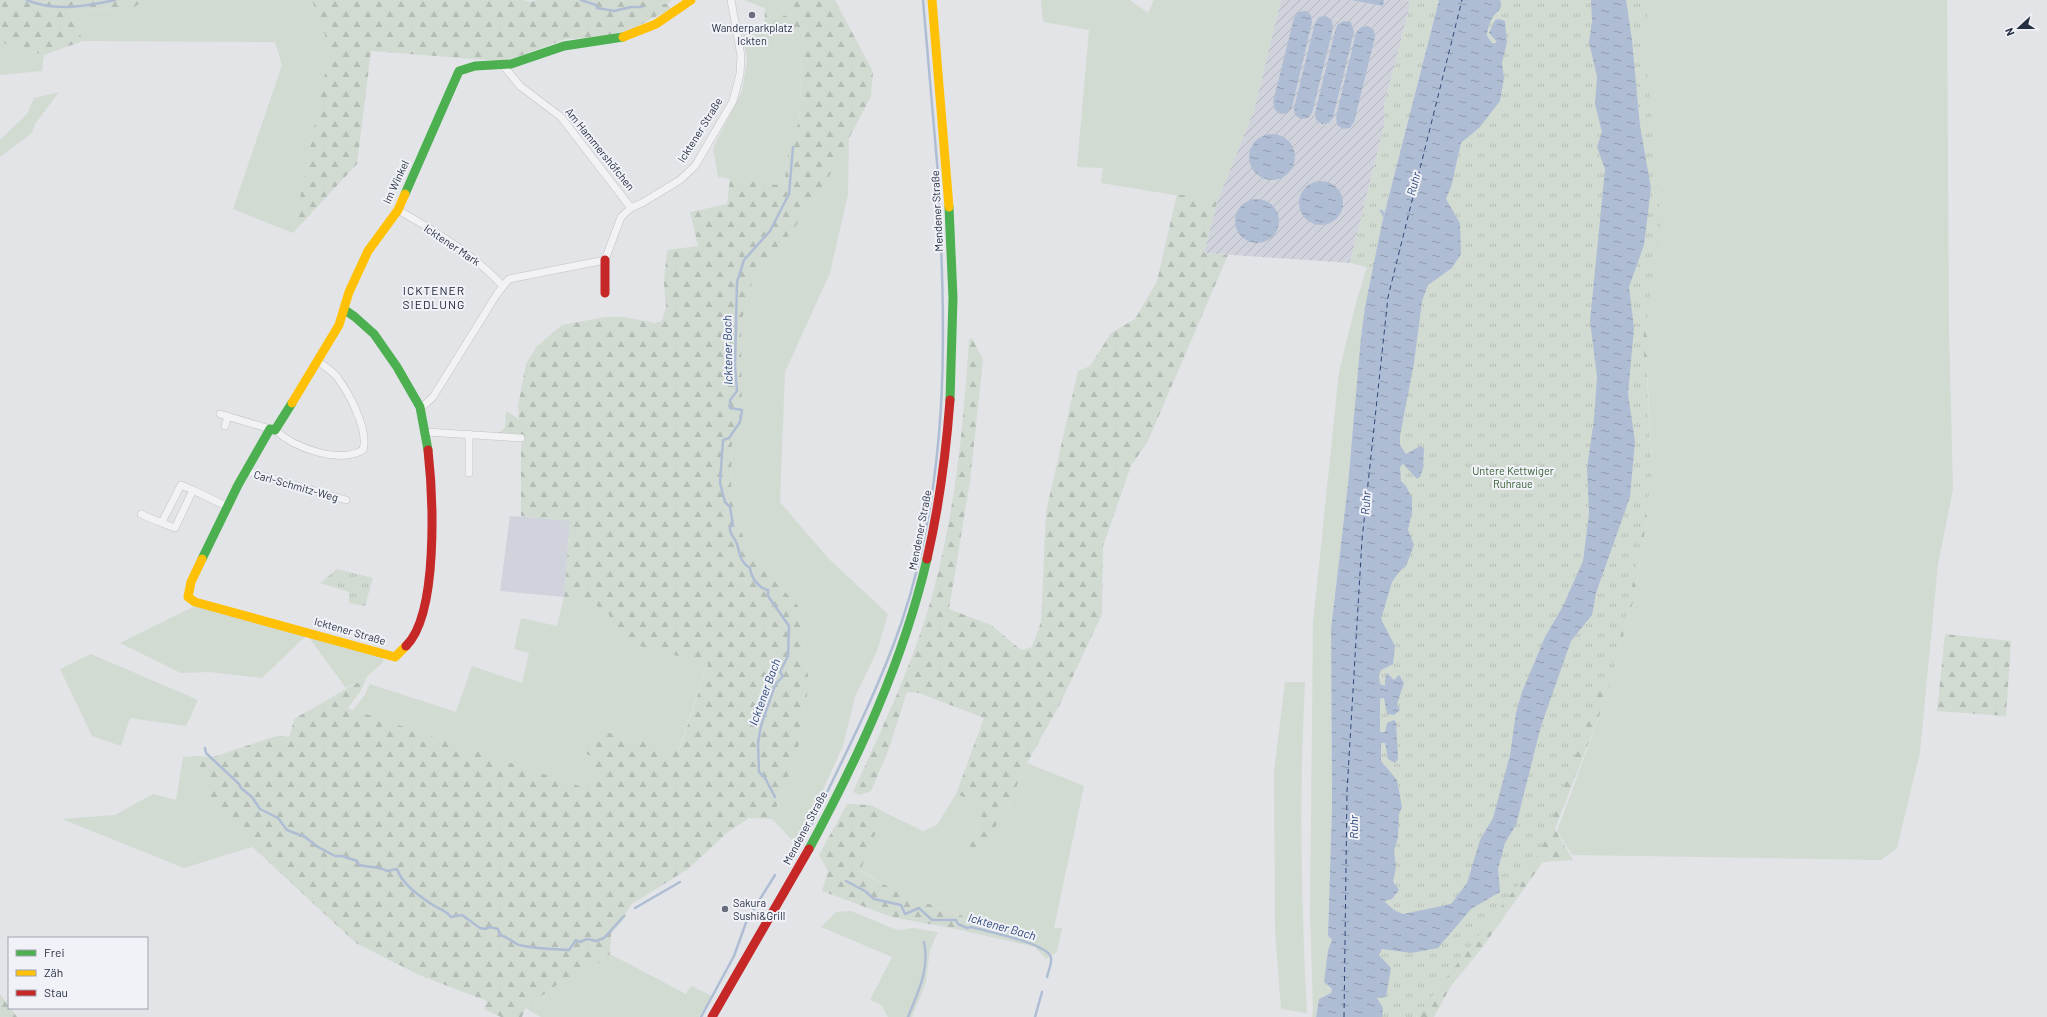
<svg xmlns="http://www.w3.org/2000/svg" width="2047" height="1017" font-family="Barlow,sans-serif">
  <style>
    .built { fill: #d0d3db }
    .industrial { fill: url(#industrial-furrows) }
    .grass { fill: #d2dbd2 }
    .forest { fill: url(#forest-firs) }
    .park { fill: url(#park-tufts) }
    .water { fill: url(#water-ripples) }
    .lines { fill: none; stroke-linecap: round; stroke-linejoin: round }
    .stream { stroke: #afbdd4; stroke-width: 2.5 }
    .ferry { stroke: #2f4879; stroke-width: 1; stroke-dasharray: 5 4; stroke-linecap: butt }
    .street-casing { stroke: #c0c2c6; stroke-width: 8 }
    .street { stroke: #f2f2f4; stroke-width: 7 }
    .fast { stroke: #4caf50; stroke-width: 9 }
    .slow { stroke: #ffc107; stroke-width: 9 }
    .jam { stroke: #c62828; stroke-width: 9 }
    .poi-dot { fill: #686e7c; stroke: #f0f2f7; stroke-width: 1.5 }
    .labels { text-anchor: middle; stroke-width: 4; stroke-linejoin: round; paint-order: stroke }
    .poi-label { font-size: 11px; fill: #272f42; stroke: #f0f2f7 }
    .street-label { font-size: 11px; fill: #272f42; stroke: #f0f2f7 }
    .park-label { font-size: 11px; fill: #385f34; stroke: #f0f2f7 }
    .water-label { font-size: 12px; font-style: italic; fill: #2f4879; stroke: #f0f2f7 }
    .neighbourhood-label { font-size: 12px; letter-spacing: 1px; fill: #1a2033; stroke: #f0f2f7 }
  </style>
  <defs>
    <pattern id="industrial-furrows" width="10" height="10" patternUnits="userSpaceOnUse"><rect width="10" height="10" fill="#d0d3db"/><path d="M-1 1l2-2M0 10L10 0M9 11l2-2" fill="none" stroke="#b3b5bd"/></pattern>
    <pattern id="forest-firs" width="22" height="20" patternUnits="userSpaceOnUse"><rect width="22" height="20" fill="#d2dbd2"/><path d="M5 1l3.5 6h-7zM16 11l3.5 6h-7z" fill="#b4bcb6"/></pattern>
    <pattern id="park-tufts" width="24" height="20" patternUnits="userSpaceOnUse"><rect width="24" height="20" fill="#d2dbd2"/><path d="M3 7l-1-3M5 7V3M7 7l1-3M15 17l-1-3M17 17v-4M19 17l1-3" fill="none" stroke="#b4bcb6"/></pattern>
    <pattern id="water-ripples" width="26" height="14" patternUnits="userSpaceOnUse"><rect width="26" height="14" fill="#afbdd4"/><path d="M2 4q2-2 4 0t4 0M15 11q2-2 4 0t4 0" fill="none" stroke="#8e9aae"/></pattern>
  </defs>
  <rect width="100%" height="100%" fill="#e2e4e8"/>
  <path class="built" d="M 510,516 L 570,520 L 564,597 L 500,591 Z"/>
  <path class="industrial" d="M 1281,0 L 1405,0 L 1411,2 L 1384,105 L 1385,122 L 1350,263 L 1204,253 L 1217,202 L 1254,110 Z"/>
  <path class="grass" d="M 145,0 L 312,0 L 330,49 L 293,233 L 233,209 L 282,65 L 275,42 L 83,41 L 68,9 L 130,10 Z
    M 620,0 L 672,0 L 667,4 Z
    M 744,0 L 789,0 L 791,18 Z
    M 1041,0 L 1130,0 L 1148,13 L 1154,0 L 1281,0 L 1254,110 L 1217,202 L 1101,183 L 1103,168 L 1077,167 L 1089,30 L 1043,22 Z
    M 1626,0 L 1947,0 L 1949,331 L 1953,489 L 1938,564 L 1920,752 L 1897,848 L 1881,860 L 1572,855 L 1557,831 L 1603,706 L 1635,595 L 1653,477 Z
    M 803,29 L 799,123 L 790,138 L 784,186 L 718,177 L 713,148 L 742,91 L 747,60 L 742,30 Z
    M 0,42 L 44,55 L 42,71 L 0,75 Z
    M 59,92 L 35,124 L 32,133 L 0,157 L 0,140 L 27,114 L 34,98 Z
    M 849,134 L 848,194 L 830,273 L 785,372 L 780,502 L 829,559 L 888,614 L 877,651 L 855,697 L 843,746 L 800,840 L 793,841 L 772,819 L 797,755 L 809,683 L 798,606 L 748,552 L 731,499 L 732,439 L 741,427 L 742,410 L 741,323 L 756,269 L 790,234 L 826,182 Z
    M 1367,267 L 1374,269 L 1365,307 L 1348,484 L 1331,629 L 1332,805 L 1328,936 L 1332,940 L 1327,986 L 1332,989 L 1331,993 L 1319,999 L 1316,1017 L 1312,1017 L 1313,1008 L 1310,914 L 1313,623 L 1339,372 L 1357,299 Z
    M 564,597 L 588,600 L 609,614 L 614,639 L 708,663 L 678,752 L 586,754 L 594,757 L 595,792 L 353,710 L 364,696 L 370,684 L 456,712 L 472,666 L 522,683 L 529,653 L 514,649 L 521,618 L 557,626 Z
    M 195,606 L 307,635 L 382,657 L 383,662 L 367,677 L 346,688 L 307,635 L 262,678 L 209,672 L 181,673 L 120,643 Z
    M 91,654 L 198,700 L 186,726 L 130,718 L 121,746 L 92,736 L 60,669 Z
    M 1285,682 L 1305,682 C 1299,792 1301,903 1307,1013 L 1281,1009 L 1275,930 L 1274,772 Z
    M 195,756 L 217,814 L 252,847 L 184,868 L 62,819 L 115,815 L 153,794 L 176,800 L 183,757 Z
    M 1027,763 L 1084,786 L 1054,928 L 1062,928 L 1057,952 L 1046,959 L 1035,947 L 956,929 L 963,916 L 901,894 L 860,870 L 884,812 L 923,831 L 937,825 L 956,794 L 986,805 L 965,856 L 1006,811 Z
    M 851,911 L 897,930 L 914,928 L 938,932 L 930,950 L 926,982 L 912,1017 L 888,1017 L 881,1005 L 870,1000 L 892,957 L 821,927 L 836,912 Z
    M 610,954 L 686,994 L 691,986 L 712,996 L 699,1017 L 541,1017 L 525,1008 L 558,984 L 584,974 Z"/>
  <path class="forest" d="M 0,0 L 145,0 L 130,10 L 68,9 L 83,41 L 44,55 L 0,42 Z
    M 312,0 L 524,0 L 529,2 L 537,0 L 620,0 L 667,4 L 671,9 L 632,29 L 605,37 L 566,39 L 514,58 L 499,61 L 371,51 L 357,164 L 293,233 L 330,49 Z
    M 789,0 L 835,0 L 873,72 L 871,96 L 826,182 L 790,234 L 756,269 L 741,323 L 742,410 L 742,427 L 732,439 L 731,499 L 748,552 L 798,606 L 809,683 L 797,755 L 772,819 L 749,818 L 728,832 L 688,869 L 632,904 L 626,912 L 626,916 L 611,934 L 610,954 L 584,974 L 558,984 L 525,1008 L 522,1017 L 501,1017 L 484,1009 L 487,1001 L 419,975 L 356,943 L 217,814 L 195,756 L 213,757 L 273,737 L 290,736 L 294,719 L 367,677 L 360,692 L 348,708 L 594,791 L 594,757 L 586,754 L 594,729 L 679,751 L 708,664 L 614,639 L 609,614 L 588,600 L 564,597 L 570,521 L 521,516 L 521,434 L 499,433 L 505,427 L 506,411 L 519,419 L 518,406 L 526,364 L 537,346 L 562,325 L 605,317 L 624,317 L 655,323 L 662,321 L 666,307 L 664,282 L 667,250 L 698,246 L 690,212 L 727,204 L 730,178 L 784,186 L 790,138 L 799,123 L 803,30 L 764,30 L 765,8 L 791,18 Z
    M 1650,134 L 1663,216 L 1651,284 L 1647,380 L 1653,477 L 1635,595 L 1603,706 L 1555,829 L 1573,860 L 1543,862 L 1482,948 L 1451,986 L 1434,1017 L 1417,1017 L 1418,994 Z
    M 1177,194 L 1217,202 L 1204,253 L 1228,255 L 1148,441 L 1131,466 L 1103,546 L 1102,614 L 1060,704 L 1027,763 L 1006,810 L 973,862 L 965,856 L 986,805 L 956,794 L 984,718 L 919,693 L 907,692 L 887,754 L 871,791 L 860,795 L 853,792 C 879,735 907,677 926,616 C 954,526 963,433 969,340 L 972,338 L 983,360 L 970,481 L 949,609 L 991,625 L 1021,650 L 1032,647 L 1041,622 L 1046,512 L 1078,371 L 1090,366 L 1111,333 L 1135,319 L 1157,281 Z
    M 1945,634 L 2011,641 L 2006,716 L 1937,711 Z
    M 847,804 L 871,805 L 884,812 L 860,871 L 901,894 L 963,916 L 956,929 L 892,917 L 822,891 L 828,871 L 819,855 Z
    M 0,994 L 17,1017 L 0,1017 Z"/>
  <path class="park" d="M 1405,0 L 1439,0 L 1382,223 L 1374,269 L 1350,263 L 1385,122 L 1384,105 L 1411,3 Z
    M 1482,0 L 1651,0 L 1644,33 L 1661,223 L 1643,339 L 1652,478 L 1630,598 L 1607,691 L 1598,690 L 1544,843 L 1528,872 L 1416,1017 L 1349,1017 L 1375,463 Z
    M 337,569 L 373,578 L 365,606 L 349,603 L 349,592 L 320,583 Z"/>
  <path class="water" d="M 1351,0 L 1384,0 L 1383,6 Z
    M 1439,0 L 1500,0 C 1504,10 1497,10 1493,17 C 1490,21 1487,31 1487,36 L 1493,44 L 1497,42 L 1489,33 L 1495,20 L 1499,19 L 1505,21 L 1507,42 L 1502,63 L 1504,78 L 1500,101 L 1480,127 L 1461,143 L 1451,187 L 1446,199 L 1460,223 L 1461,254 L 1452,268 L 1428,285 L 1422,301 L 1414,363 L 1400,436 L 1400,445 L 1406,454 L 1420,446 L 1424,448 L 1423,469 L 1420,477 L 1417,479 L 1403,464 L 1400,467 L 1401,481 L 1406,486 L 1412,498 L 1412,512 L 1408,530 L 1414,545 L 1406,566 L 1399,572 L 1392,582 L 1381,619 L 1395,646 L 1393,664 L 1381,670 L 1379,676 L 1380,684 L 1385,686 L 1385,680 L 1387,673 L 1394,680 L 1399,675 L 1404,683 L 1397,704 L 1400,710 L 1394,715 L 1387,714 L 1384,698 L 1382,698 L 1380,699 L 1380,732 L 1385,732 L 1387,723 L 1394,720 L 1396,722 L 1398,759 L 1395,763 L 1388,759 L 1385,743 L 1381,743 L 1381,761 L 1397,780 L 1402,807 L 1399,814 L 1398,837 L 1394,850 L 1396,868 L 1393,881 L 1399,890 L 1392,899 L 1384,901 L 1394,910 L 1403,914 L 1451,904 L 1467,883 L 1480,840 L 1493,818 L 1510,755 L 1516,713 L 1522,692 L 1545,637 L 1563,606 L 1583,561 L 1589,513 L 1587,468 L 1594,419 L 1597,377 L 1590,321 L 1605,169 L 1597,147 L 1602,132 L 1595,104 L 1597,77 L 1589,42 L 1592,21 L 1591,0 L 1626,0 L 1632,40 L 1640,126 L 1651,188 L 1644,245 L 1629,287 L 1634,328 L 1628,394 L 1635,441 L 1630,497 L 1596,593 L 1592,615 L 1571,641 L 1541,726 L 1516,825 L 1505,843 L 1498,869 L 1500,892 L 1471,909 L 1438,948 L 1411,953 L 1382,949 L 1379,955 L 1391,968 L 1386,997 L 1377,998 L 1383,1008 L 1382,1017 L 1316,1017 L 1319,999 L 1331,993 L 1332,989 L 1324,982 L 1328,950 L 1332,940 L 1328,936 L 1332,805 L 1331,629 L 1348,484 L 1361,337 L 1365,307 L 1382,223 Z
    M 1306,11 L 1311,15 L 1312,22 L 1292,107 L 1287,113 L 1280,114 L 1275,110 L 1273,102 L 1294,18 L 1298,12 Z
    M 1326,16 L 1332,21 L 1333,28 L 1312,113 L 1308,118 L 1301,119 L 1295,115 L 1294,108 L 1315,23 L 1319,17 Z
    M 1344,21 L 1351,22 L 1354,32 L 1333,117 L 1329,123 L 1322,124 L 1316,120 L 1315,113 L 1336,28 L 1338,24 Z
    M 1368,26 L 1374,30 L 1375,37 L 1354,122 L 1350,128 L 1343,129 L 1337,125 L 1336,117 L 1356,33 L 1361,27 Z
    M1249 157a23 23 0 1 1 46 0a23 23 0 1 1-46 0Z
    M1299 203a22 22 0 1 1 44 0a22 22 0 1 1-44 0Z
    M1235 221a22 22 0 1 1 44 0a22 22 0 1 1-44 0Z"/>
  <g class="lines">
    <path class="stream" d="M 27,0 C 54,12 87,6 115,0
      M 581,0 L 596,5 L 597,8 L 614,11 L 631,7 L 642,7
      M 923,0 L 938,174
      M 1381,211 L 1386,216
      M 205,748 L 206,753 L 239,784 L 241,788 L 252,797 L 260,809 L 278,818 L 287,830 L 305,837 L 318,847 L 335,856 L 342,856 L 357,861 L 359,865 C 369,868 377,865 387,871 L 397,869 C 402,884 419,896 433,905 C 439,909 446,910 451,917 L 462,915 L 480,928 L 485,929 L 490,927 L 498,929 L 500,935 C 508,937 514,943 519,945 C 536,949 552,949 569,950 L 576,940 L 580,942 L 587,939 L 596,941 L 604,938 L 624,916
      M 775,797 L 765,778 L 759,772 L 758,743 L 761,726 L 775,685 L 783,676 L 780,672 L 788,656 L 789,626 L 768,596 L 768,590 C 758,588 751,577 750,568 C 740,562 740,554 737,544 C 735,537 729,535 730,527 L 733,525 L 730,507 L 725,502 L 720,483 L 723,440 L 729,438 L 740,422 L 742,410 L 730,408 L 730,400 L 737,391 L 735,367 L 737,282 L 744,260 L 770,231 L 789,194 L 793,147
      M 809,830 C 841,762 876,696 901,624 C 949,483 947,334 938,186
      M 846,881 L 865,891 L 874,899 L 901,905 L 905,914 L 919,908 L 932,920 L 956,920 L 958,924 L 967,928 L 971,927 C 985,931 1050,944 1051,958 C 1052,963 1048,972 1047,977
      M 635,908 L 680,882
      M 701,1017 L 734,956 L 747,920 L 775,875
      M 908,1017 C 918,992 930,969 924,942
      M 1035,1017 L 1042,992"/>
    <path class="ferry" d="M 1344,1017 L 1347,791 L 1362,540 L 1388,297 L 1462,0"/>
    <defs>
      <path id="street" d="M 503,65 L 520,86 L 561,117 L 631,208
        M 398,210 C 435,231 473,254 503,286
        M 421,408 L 433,397 L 497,294 L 509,279 L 605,260 L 621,217 L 631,208 L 642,203 L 680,180 L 695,166 L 733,101 L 740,74 L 741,56 L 731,0
        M 220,414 L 270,429
        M 225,426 L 228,416
        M 275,430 C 295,448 338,464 363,450 C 369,430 349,393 337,377 C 331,370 325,366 317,361
        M 427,432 L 521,438
        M 469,434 L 469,473
        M 246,471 L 346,500
        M 141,514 C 153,520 163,523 175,528 L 193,490 L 228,507
        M 162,522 L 181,485 L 193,490"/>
    </defs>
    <use href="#street" class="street-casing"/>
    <use href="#street" class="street"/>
    <path class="fast" d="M 405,194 L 459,71 L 475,66 L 511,64 L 564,46 L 623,37
      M 949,207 L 953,298 L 950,400
      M 345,310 L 355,317 L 374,334 L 397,367 L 420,407 L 428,450
      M 202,559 L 238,485 L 270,429 L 275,430 L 292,403
      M 809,849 C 859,756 903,662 927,559"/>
    <path class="slow" d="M 932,0 L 949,207
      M 623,37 L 656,24 L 691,0
      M 292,403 L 339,325 L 349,292 L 368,251 L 398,210 L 405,194
      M 202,559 L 191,582 L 188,597 L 195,602 L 395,657 L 406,646"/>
    <path class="jam" d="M 605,260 L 605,293
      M 927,559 C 939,507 946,454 950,400
      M 406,646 C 439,614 433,495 428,450
      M 712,1017 L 809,849"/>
  </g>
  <g class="poi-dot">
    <circle cx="752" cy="15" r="4"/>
    <circle cx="725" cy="909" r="4"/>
  </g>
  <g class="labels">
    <g class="poi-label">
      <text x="752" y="32">Wanderparkplatz<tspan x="752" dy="13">Ickten</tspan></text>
      <text x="733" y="907" text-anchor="start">Sakura<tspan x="733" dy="13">Sushi&amp;Grill</tspan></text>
    </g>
    <g class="street-label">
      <text transform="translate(700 130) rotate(-58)" y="4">Icktener Straße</text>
      <text transform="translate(600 149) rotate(51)" y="4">Am Hammershöfchen</text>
      <text transform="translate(396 182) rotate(-65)" y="4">Im Winkel</text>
      <text transform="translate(937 211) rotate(-93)" y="4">Mendener Straße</text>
      <text transform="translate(452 245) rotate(34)" y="4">Icktener Mark</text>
      <text transform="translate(296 486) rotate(16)" y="4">Carl-Schmitz-Weg</text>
      <text transform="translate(920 530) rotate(-79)" y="4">Mendener Straße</text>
      <text transform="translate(350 631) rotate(16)" y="4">Icktener Straße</text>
      <text transform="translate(805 828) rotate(-62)" y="4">Mendener Straße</text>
    </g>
    <g class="park-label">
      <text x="1513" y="475">Untere Kettwiger<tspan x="1513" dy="13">Ruhraue</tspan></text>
    </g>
    <g class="water-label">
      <text transform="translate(1414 184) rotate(-75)" y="4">Ruhr</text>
      <text transform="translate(728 350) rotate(-91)" y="4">Icktener Bach</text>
      <text transform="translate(1366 503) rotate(-86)" y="4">Ruhr</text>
      <text transform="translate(765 692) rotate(-70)" y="4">Icktener Bach</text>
      <text transform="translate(1354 827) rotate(-90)" y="4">Ruhr</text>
      <text transform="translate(1002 927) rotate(16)" y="4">Icktener Bach</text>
    </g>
    <g class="neighbourhood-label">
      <text x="434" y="295">ICKTENER<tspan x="434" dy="14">SIEDLUNG</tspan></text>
    </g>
  </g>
  <rect x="8" y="937" width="140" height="72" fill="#f0f2f7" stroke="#a0a4af"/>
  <rect x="16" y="950" width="20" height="6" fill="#4caf50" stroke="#a0a4af"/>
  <text x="44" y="957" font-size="12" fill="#272f42">Frei</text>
  <rect x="16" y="970" width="20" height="6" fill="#ffc107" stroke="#a0a4af"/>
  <text x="44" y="977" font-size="12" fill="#272f42">Zäh</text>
  <rect x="16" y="990" width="20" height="6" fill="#c62828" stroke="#a0a4af"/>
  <text x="44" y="997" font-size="12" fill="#272f42">Stau</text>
  <g transform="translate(2019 28) rotate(248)" stroke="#f0f2f7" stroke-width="3" paint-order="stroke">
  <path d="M0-3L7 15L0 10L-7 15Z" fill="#272f42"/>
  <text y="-6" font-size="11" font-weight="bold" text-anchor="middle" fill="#272f42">N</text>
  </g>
</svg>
